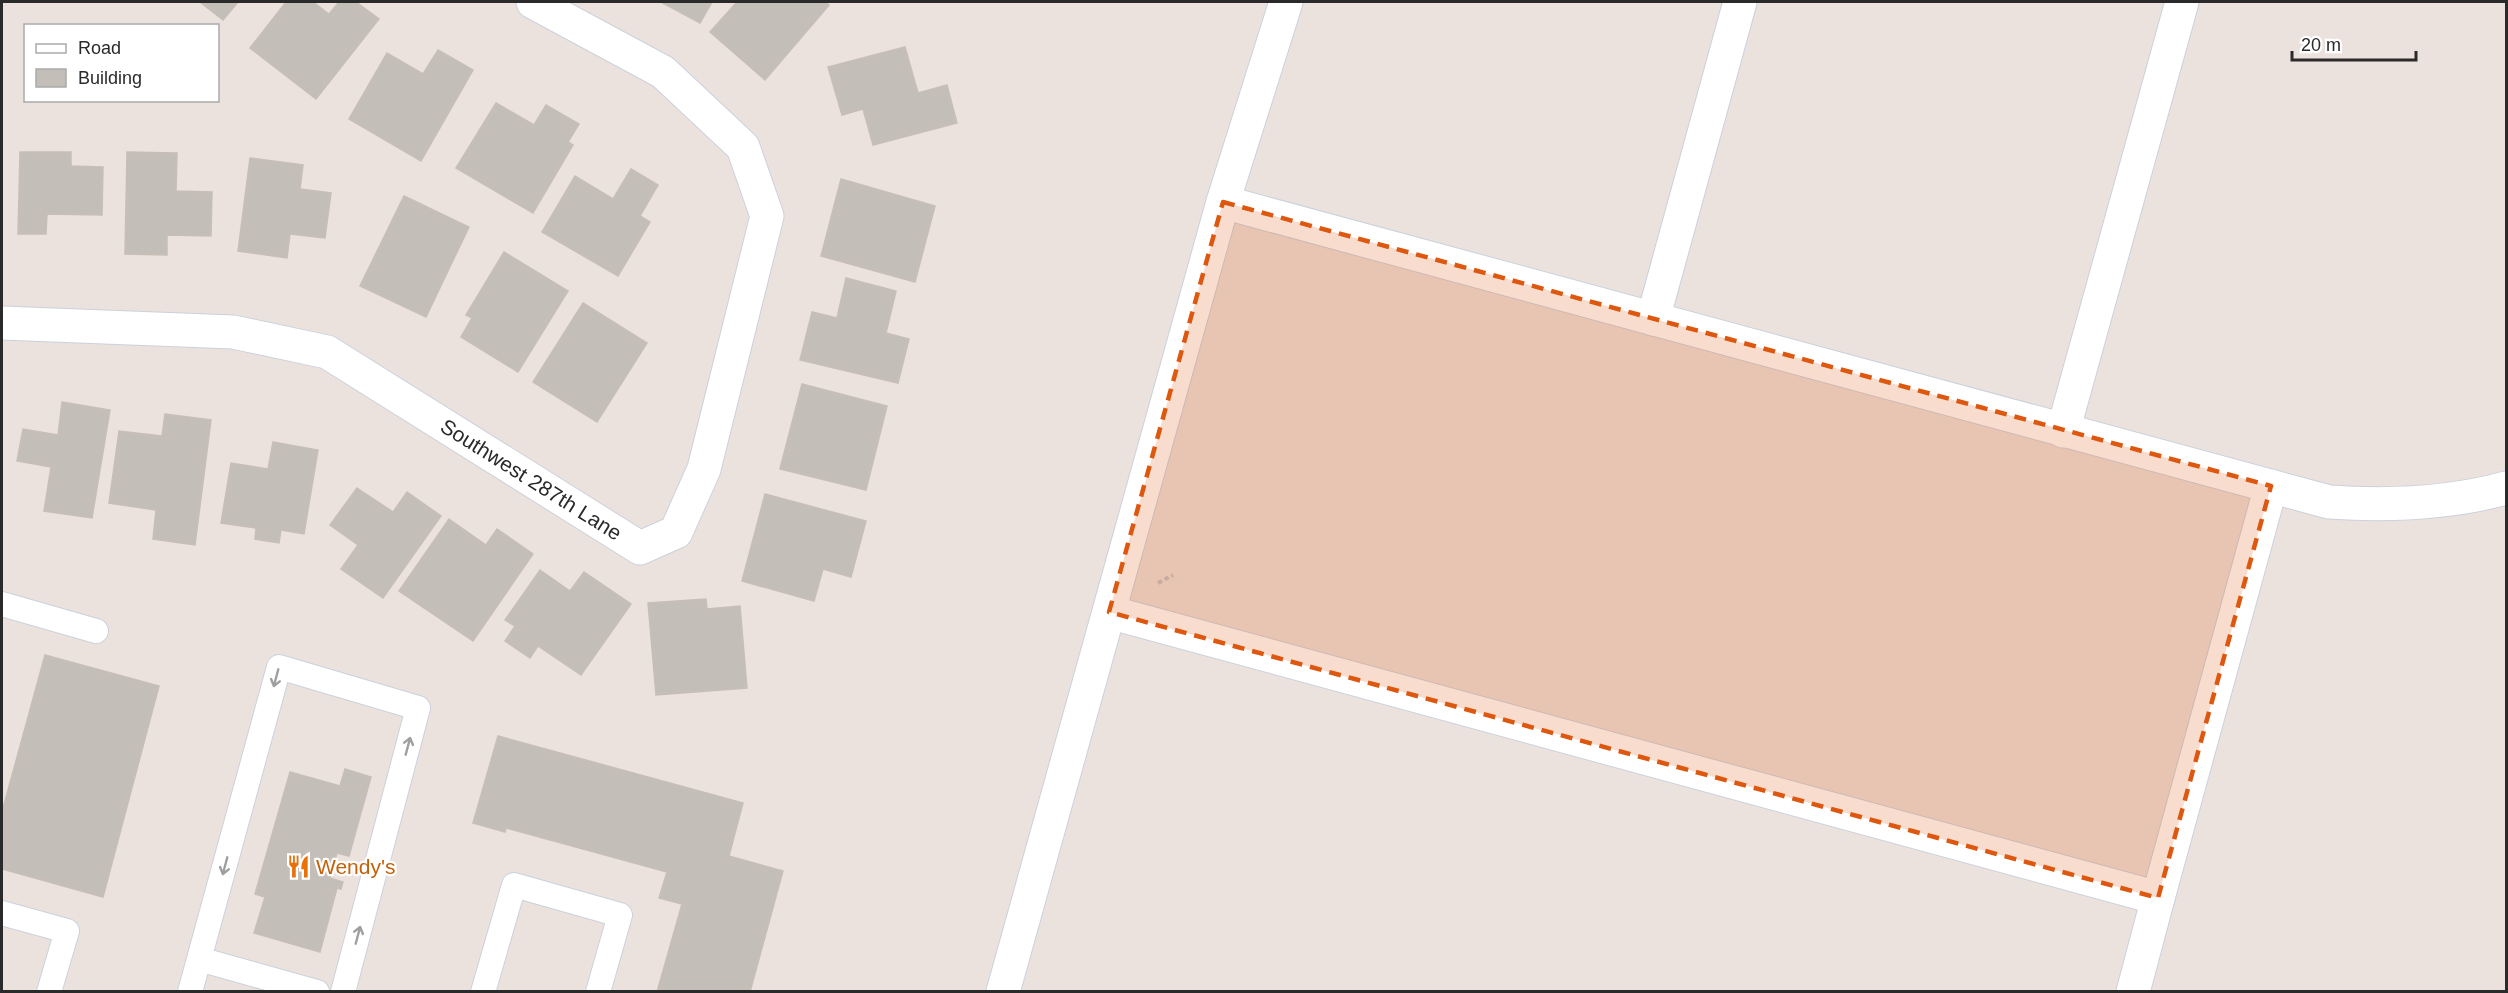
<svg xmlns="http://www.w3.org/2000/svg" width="2508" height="993" font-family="Arial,sans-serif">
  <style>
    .building { fill: #c4beb8; stroke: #c7beb6; stroke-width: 1.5 }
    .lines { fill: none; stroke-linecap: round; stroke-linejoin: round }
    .lane-casing { stroke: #cbd1dc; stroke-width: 26 }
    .street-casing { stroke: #cbd1dc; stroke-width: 35 }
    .path { stroke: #c3c3c3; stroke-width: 4; stroke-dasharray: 4.5 3; stroke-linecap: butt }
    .lane { stroke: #fff; stroke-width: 24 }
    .street { stroke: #fff; stroke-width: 33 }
    .oneway { stroke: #9f9f9f }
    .marked { fill: #de570e; fill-opacity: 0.2; stroke: #de570e; stroke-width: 4.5; stroke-dasharray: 12 8; stroke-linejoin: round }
    .labels { text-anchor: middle; stroke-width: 4.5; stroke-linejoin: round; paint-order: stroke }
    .street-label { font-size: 21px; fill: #2a2a2a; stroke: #fff }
    .food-label { font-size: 21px; fill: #c56008; stroke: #fff; text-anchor: start }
  </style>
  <rect width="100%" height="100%" fill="#ece2dd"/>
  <path class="building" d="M 200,2 L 238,2 L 223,20 Z
    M 286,2 L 313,2 L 329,14 L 339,2 L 356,2 L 379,19 L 316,99 L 250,48 Z
    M 661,2 L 712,2 L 700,23 Z
    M 737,2 L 825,2 L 829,5 L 765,80 L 710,32 Z
    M 905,47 L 918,93 L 947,85 L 957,123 L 873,145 L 863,109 L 842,115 L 828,67 Z
    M 438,50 L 473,70 L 421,161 L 349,119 L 387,53 L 423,74 Z
    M 496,103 L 534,125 L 546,105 L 579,124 L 568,142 L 573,145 L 533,213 L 456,168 Z
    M 20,152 L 71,152 L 71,166 L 103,167 L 102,215 L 47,214 L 46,234 L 18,234 Z
    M 127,152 L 177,153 L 176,191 L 212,192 L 211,236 L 167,235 L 167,255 L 125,254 Z
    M 250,158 L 303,165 L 300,189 L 331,193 L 325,238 L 290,234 L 287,258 L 238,251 Z
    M 631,169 L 658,185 L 640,216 L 650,222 L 618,276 L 542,232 L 575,176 L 613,199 Z
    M 841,179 L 935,206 L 915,282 L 821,256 Z
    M 404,196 L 469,227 L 426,317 L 360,286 Z
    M 504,252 L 568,291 L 518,372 L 461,337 L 472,318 L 466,315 Z
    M 846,278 L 896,291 L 886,333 L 909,339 L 898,383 L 800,360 L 812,312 L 837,318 Z
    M 583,303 L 647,343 L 597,422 L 533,382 Z
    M 802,384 L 887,406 L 866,490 L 780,469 Z
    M 62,402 L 110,410 L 92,518 L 44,511 L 51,467 L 17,461 L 23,429 L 58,435 Z
    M 165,414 L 211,420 L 195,545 L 153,539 L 156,510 L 109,503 L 119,431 L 162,436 Z
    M 273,442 L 318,450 L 304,534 L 281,530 L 279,543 L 255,539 L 256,528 L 221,523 L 231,463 L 268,469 Z
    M 357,488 L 393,512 L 407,492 L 441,516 L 383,598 L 341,569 L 358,545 L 330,525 Z
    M 765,494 L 866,521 L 851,577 L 823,569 L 814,601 L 742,581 Z
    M 449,519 L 486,545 L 497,529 L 533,554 L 473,641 L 399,591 Z
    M 540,570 L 570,591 L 584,572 L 631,604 L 581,675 L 538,646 L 530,658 L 505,641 L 515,626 L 505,620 Z
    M 706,599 L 707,609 L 740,606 L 747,688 L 656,695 L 648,603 Z
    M 45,655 L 159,686 L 103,897 L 2,869 L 2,812 Z
    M 498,736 L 743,803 L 729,856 L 783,871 L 750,992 L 657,992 L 682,904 L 659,898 L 667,872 L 506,828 L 505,832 L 473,823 Z
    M 345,769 L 371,777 L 349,856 L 337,853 L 330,878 L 343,882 L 341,889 L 337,888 L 320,952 L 254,933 L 265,897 L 255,894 L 290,772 L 340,786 Z"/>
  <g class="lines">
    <defs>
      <path id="lane" d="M 2,604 L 96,631
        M 2,913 L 67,931 L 49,992
        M 199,959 L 317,992
        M 190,992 L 279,667 L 418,708 L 343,992
        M 483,992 L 514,885 L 620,915 L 598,992"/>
      <g id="street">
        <path d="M 1223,202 L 2329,502 C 2389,506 2448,504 2506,488"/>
        <path d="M 1653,319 L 1740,2"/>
        <path id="s1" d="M 2,323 L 233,332 L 327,352 L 640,548 L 676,532 L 704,469 L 767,216 L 743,147 L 663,72 L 533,2"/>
        <path d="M 2063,431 L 2182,2"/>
        <path d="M 1109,612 L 2158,898 L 2133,992"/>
        <path d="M 2158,898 L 2271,486"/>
        <path d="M 1003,992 L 1223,202 L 1286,2"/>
      </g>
    </defs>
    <use href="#lane" class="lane-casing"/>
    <use href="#street" class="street-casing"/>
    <path class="path" d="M 1158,583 L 1173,575"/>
    <use href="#lane" class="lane"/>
    <use href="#street" class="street"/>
  </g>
  <defs><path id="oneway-shaft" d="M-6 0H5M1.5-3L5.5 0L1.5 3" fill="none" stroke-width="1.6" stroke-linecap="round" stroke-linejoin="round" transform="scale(1.5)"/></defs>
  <g class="oneway">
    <use href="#oneway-shaft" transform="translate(276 678) rotate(105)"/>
    <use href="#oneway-shaft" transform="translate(408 746) rotate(-75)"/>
    <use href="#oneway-shaft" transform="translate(225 866) rotate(105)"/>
    <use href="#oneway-shaft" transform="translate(358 935) rotate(-75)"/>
  </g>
  <path class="marked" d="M 1223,202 L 2271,486 L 2158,898 L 1109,612 Z"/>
  <defs>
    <symbol id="restaurant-bare" viewBox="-9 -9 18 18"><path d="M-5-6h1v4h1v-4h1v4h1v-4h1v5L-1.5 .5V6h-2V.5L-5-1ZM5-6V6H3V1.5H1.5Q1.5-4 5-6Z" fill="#e8710a" stroke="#fff" stroke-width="2.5" paint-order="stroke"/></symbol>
  </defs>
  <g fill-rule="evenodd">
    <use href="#restaurant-bare" x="282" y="850" width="33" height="33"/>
  </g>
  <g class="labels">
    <g class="street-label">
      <text dy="7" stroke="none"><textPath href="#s1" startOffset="568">Southwest 287th Lane</textPath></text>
    </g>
    <g class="food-label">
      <text x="316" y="874">Wendy's</text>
    </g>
  </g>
  <rect width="2508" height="993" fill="none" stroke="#2a2a2a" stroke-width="6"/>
  <rect x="24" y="24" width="195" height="78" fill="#ffffff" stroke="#aaaaaa" stroke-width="1.5"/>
  <rect x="36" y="44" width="30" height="9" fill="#ffffff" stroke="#aaaaaa" stroke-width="1.5"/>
  <text x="78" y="54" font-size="18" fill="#2a2a2a">Road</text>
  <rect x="36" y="69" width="30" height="18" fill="#c4beb8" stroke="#aaaaaa" stroke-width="1.5"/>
  <text x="78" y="84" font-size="18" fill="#2a2a2a">Building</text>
  <path d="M2292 51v9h124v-9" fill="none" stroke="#2a2a2a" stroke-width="3"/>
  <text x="2301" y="51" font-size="18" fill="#2a2a2a" stroke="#ffffff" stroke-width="4.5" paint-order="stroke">20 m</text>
</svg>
